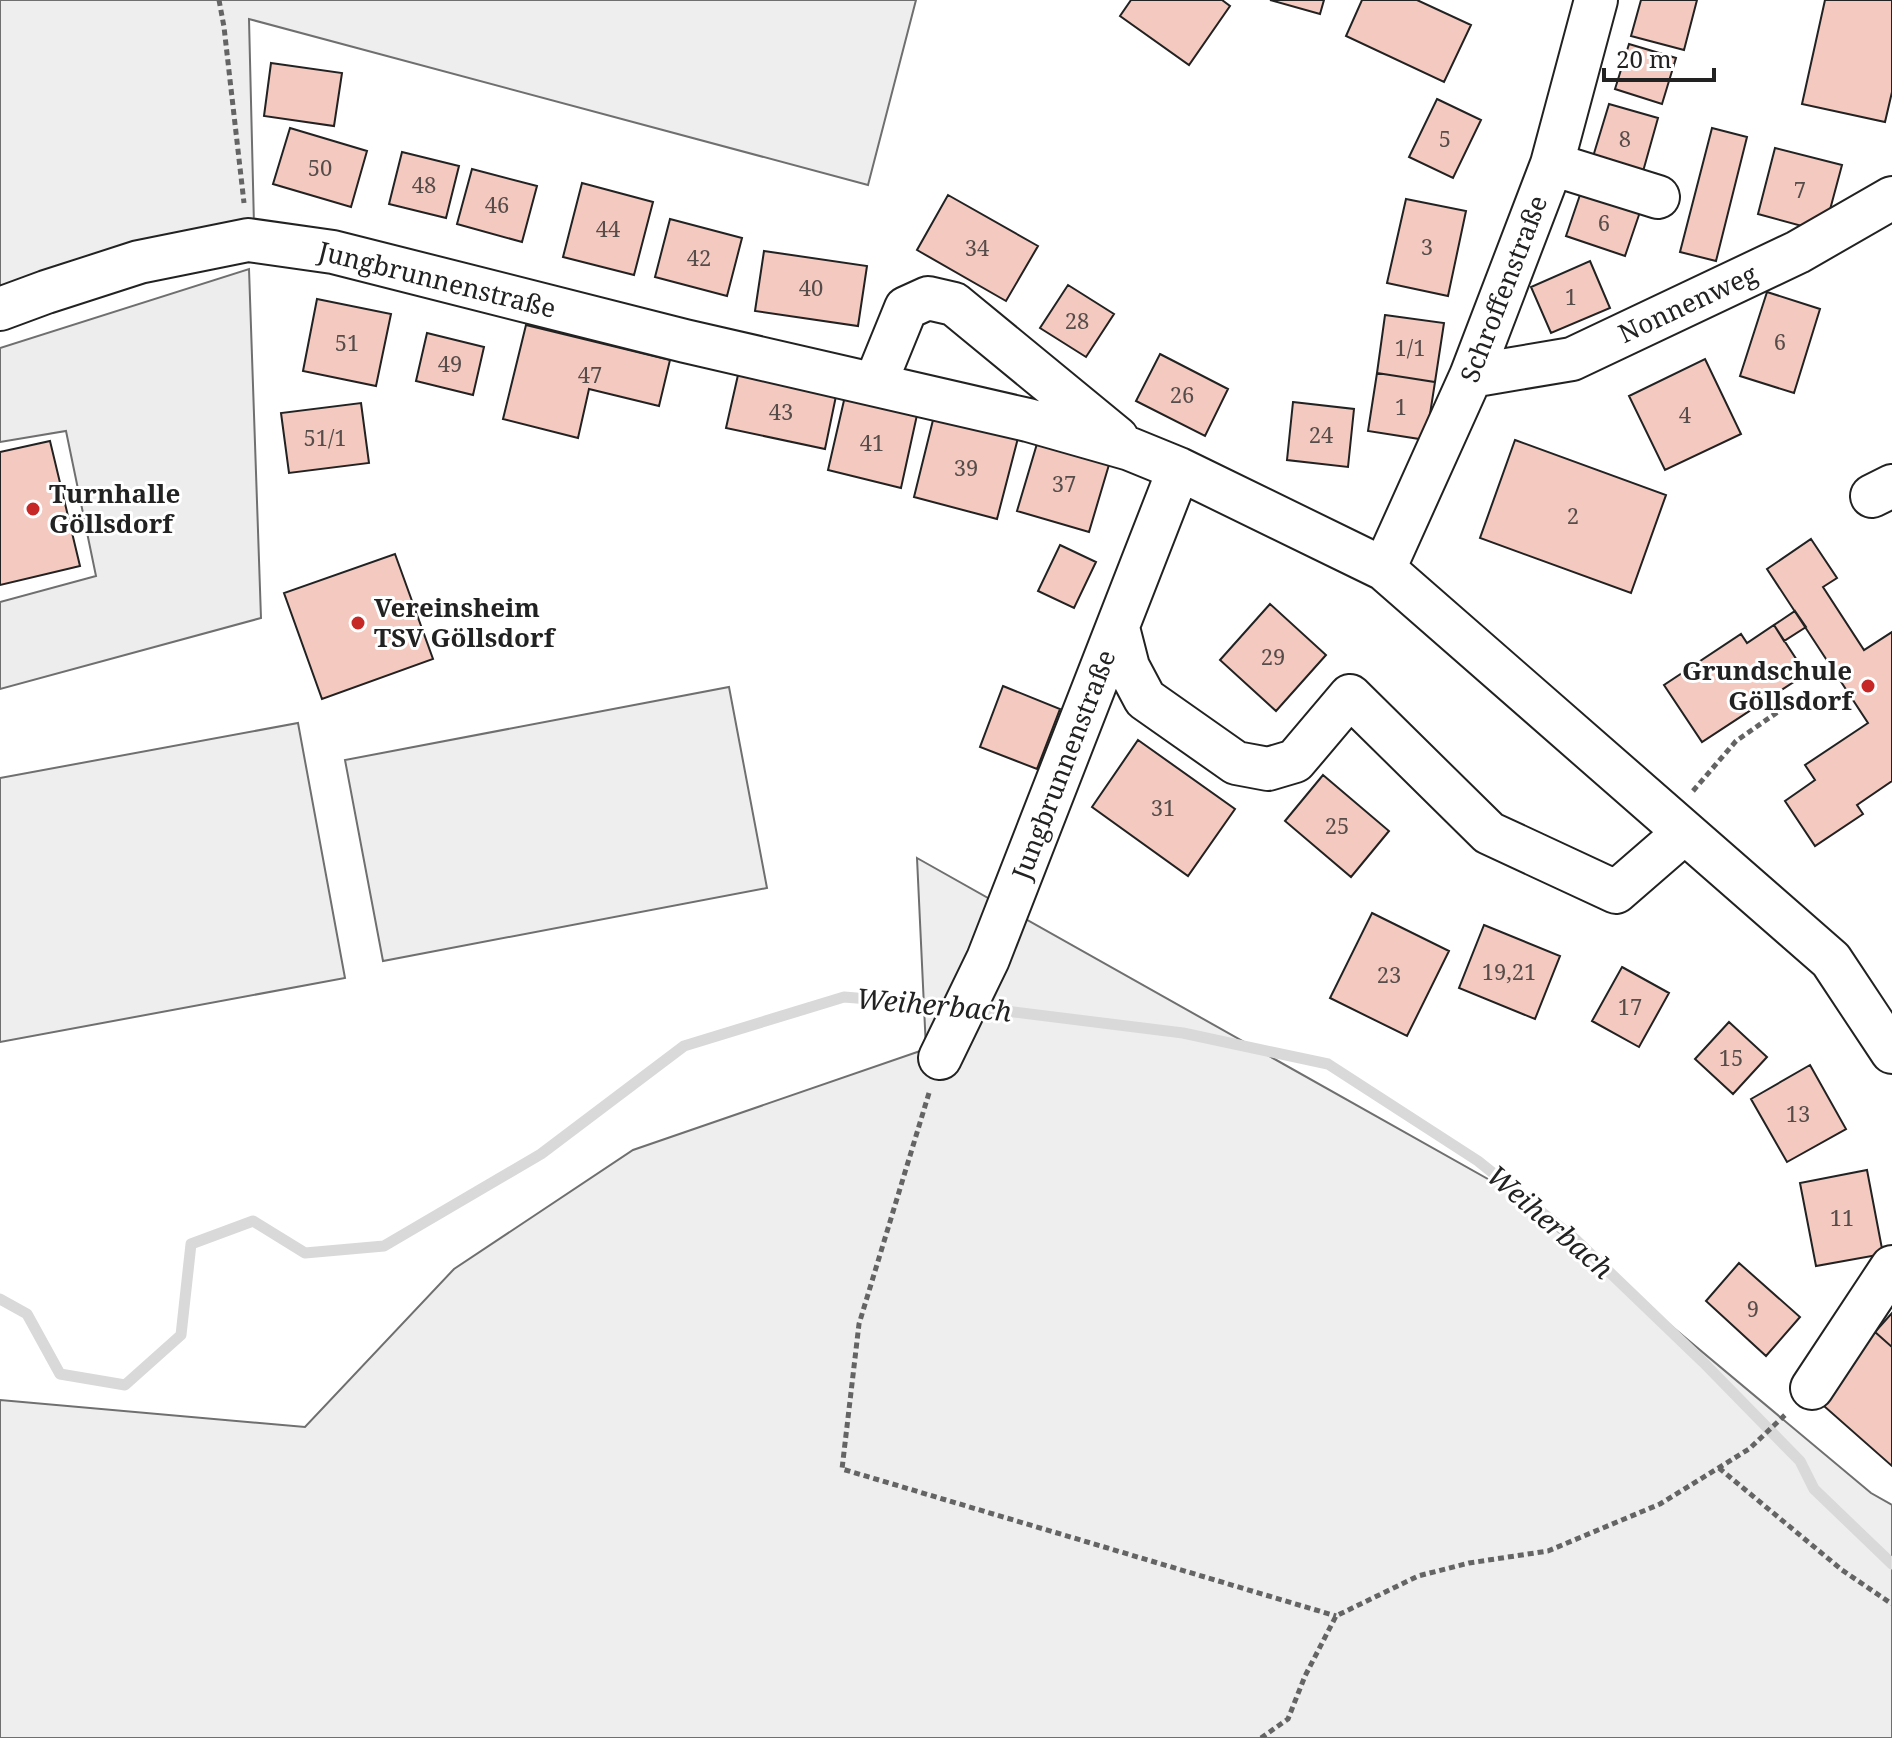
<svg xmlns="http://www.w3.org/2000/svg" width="1892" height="1738" font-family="'Noto Serif',serif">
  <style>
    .green { fill: #eee; stroke: #6f6f6f; stroke-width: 2 }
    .parking { fill: #ededed; stroke: #6f6f6f; stroke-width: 2 }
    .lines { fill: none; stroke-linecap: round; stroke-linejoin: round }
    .stream { stroke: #d9d9d9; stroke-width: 11 }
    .building { fill: #f3c9c0; stroke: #222; stroke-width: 2 }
    .minor-casing { stroke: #222; stroke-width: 46 }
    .path { stroke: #646464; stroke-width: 5; stroke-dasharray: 6 4; stroke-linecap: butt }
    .minor { stroke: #fff; stroke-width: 42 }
    .poi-dot { fill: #c62828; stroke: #fff; stroke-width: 3 }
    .labels { text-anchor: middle; stroke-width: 6; stroke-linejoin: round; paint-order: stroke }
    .number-label { font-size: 22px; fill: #564c4a }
    .street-label { font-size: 26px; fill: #222; stroke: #fff }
    .poi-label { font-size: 26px; font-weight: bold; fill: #222; stroke: #fff; text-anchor: start }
    .water-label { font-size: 28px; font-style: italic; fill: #222; stroke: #fff }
  </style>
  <rect width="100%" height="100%" fill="#fff"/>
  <path class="green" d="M 0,0 L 916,0 L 868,185 L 249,19 L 254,225 L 0,307 Z
    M 729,687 L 767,888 L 383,961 L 345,760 Z
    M 298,723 L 345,978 L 0,1042 L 0,778 Z
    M 917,858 L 1511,1192 L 1871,1493 L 1892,1505 L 1892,1738 L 0,1738 L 0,1400 L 305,1427 L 454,1269 L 633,1150 L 926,1049 Z"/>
  <path class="parking" d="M 249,269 L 261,618 L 0,689 L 0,602 L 96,576 L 66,431 L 0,442 L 0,348 Z"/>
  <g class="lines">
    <path class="stream" d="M 973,1007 L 1183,1033 L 1328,1064 L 1478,1161 L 1575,1239 L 1703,1362 L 1800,1461 L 1814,1489 L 1892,1564
      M 0,1299 L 27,1314 L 60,1374 L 125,1385 L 181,1335 L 191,1244 L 253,1221 L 305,1253 L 384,1246 L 541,1154 L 684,1046 L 844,997 L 956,1006"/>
  </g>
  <path class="building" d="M 1131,0 L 1222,0 L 1230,6 L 1189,65 L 1120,16 Z
    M 1270,0 L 1324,0 L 1320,14 Z
    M 1362,0 L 1417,0 L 1471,25 L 1444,82 L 1346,36 Z
    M 1641,0 L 1697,0 L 1684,50 L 1631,36 Z
    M 1825,0 L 1892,0 L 1892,92 L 1885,122 L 1802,104 Z
    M 1629,44 L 1676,58 L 1662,104 L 1615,89 Z
    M 271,63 L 342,73 L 334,126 L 264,116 Z
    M 1437,99 L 1481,120 L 1453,178 L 1409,157 Z
    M 1609,104 L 1658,118 L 1642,175 L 1592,160 Z
    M 290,128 L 367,151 L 351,207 L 273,184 Z
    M 1712,128 L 1747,137 L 1716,261 L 1680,252 Z
    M 1775,148 L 1842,165 L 1824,232 L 1758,214 Z
    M 402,152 L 459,166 L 446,218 L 389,204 Z
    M 472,169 L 537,186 L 522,242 L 457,224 Z
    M 582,183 L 653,202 L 634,275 L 563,257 Z
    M 1582,189 L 1641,209 L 1625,256 L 1566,236 Z
    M 948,195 L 1038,246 L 1006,301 L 917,250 Z
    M 1406,199 L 1466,211 L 1448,296 L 1387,283 Z
    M 670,219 L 742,238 L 727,296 L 655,277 Z
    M 764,251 L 867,266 L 858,326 L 755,311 Z
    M 1590,261 L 1610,308 L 1551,333 L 1531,287 Z
    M 1068,285 L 1114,314 L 1086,357 L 1040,328 Z
    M 1767,292 L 1820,309 L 1794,393 L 1740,376 Z
    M 317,299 L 391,314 L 376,386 L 303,371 Z
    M 1385,315 L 1444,323 L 1435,382 L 1377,373 Z
    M 526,325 L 670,360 L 659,406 L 589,389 L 578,438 L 503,419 Z
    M 427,333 L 484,347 L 473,395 L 416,381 Z
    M 1160,354 L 1228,389 L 1205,436 L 1136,401 Z
    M 1705,359 L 1741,434 L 1665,470 L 1629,396 Z
    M 1377,373 L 1435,382 L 1426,440 L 1368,431 Z
    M 738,375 L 836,396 L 825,449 L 726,428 Z
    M 845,396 L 917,415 L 901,488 L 828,470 Z
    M 1293,402 L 1354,409 L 1348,467 L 1287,460 Z
    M 361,403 L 369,463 L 289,473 L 281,413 Z
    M 934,416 L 1018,438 L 997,519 L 914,497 Z
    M 1039,437 L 1111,458 L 1089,532 L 1017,511 Z
    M 1515,440 L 1666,495 L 1631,593 L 1480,538 Z
    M 50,441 L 80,566 L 0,585 L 0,452 Z
    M 1811,539 L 1837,578 L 1823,587 L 1864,650 L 1892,632 L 1892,781 L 1857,805 L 1863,814 L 1815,846 L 1785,801 L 1815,780 L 1805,765 L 1868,723 L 1767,569 Z
    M 1060,545 L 1096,562 L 1074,608 L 1038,591 Z
    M 395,554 L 433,659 L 322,699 L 284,593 Z
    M 1270,604 L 1326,655 L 1276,711 L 1220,660 Z
    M 1795,611 L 1806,627 L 1784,641 L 1774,625 Z
    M 1774,625 L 1806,674 L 1702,742 L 1664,685 L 1741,634 L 1747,643 Z
    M 1003,686 L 1060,709 L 1037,769 L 980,747 Z
    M 1138,740 L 1235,809 L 1188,876 L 1092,807 Z
    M 1323,775 L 1389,831 L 1351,877 L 1285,821 Z
    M 1372,913 L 1449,951 L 1407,1036 L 1330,998 Z
    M 1484,925 L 1560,956 L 1535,1019 L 1459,988 Z
    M 1622,967 L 1669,993 L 1639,1047 L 1592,1021 Z
    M 1729,1022 L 1767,1057 L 1733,1094 L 1695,1059 Z
    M 1810,1065 L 1846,1129 L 1787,1162 L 1751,1099 Z
    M 1867,1170 L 1883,1254 L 1816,1266 L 1800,1183 Z
    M 1739,1263 L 1800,1317 L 1766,1356 L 1706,1301 Z
    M 1892,1313 L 1892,1347 L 1875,1332 Z
    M 1875,1332 L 1892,1347 L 1892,1466 L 1816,1399 Z"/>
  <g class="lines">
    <defs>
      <path id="minor" d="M 1552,164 L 1658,197
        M 0,309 L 46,292 L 139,262 L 248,240 L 333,252 L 685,341 L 1028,420 L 1130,449 L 1179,469 L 1384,569 L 1831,960 L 1892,1052
        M 1471,376 L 1572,359 L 1798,252 L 1892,198
        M 875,384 L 906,308 L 928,298 L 954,304 L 1117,438
        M 1872,496 L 1892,486
        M 1384,569 L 1471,376 L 1552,164 L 1596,0
        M 1118,628 L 1128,667 L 1145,699 L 1236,763 L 1268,769 L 1295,761 L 1350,696 L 1489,833 L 1616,892 L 1684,833
        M 940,1058 L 988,959 L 1179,469
        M 1812,1388 L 1892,1267"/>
    </defs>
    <use href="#minor" class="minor-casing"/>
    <path class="path" d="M 219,0 L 224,27 L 244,203
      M 1693,791 L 1736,741 L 1795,700
      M 929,1093 L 859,1324 L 842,1469 L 1336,1616
      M 1719,1468 L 1842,1570 L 1892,1604
      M 1261,1738 L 1288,1719 L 1305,1676 L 1336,1616 L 1418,1576 L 1469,1563 L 1548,1551 L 1660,1504 L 1749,1449 L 1786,1414"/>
    <use href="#minor" class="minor"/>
  </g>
  <g class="poi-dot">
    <circle cx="33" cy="509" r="8"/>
    <circle cx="358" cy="623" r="8"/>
    <circle cx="1868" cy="686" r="8"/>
  </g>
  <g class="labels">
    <g class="number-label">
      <text x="1445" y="147">5</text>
      <text x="1625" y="147">8</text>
      <text x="320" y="176">50</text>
      <text x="424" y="193">48</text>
      <text x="1800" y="198">7</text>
      <text x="497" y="213">46</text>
      <text x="1604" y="231">6</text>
      <text x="608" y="237">44</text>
      <text x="1427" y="255">3</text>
      <text x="977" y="256">34</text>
      <text x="699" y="266">42</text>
      <text x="811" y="296">40</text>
      <text x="1571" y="305">1</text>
      <text x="1077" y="329">28</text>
      <text x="1780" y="350">6</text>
      <text x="347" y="351">51</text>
      <text x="1410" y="356">1/1</text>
      <text x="450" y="372">49</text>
      <text x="590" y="383">47</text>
      <text x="1182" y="403">26</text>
      <text x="1401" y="415">1</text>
      <text x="781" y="420">43</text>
      <text x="1685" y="423">4</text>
      <text x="1321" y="443">24</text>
      <text x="325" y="446">51/1</text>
      <text x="872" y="451">41</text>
      <text x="966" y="476">39</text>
      <text x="1064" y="492">37</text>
      <text x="1573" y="524">2</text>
      <text x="1273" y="665">29</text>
      <text x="1163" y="816">31</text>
      <text x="1337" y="834">25</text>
      <text x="1509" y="980">19,21</text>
      <text x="1389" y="983">23</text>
      <text x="1630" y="1015">17</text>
      <text x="1731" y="1066">15</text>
      <text x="1798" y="1122">13</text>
      <text x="1842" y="1226">11</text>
      <text x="1753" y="1317">9</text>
    </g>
    <g class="street-label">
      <text transform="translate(437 280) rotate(14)" y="9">Jungbrunnenstraße</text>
      <text transform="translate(1504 289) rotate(-69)" y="9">Schroffenstraße</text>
      <text transform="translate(1688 304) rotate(-25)" y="9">Nonnenweg</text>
      <text transform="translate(1064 765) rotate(-69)" y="9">Jungbrunnenstraße</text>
    </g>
    <g class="poi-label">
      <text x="49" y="503">Turnhalle<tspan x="49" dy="30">Göllsdorf</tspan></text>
      <text x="374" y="617">Vereinsheim<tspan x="374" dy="30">TSV Göllsdorf</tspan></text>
      <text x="1852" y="680" text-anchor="end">Grundschule<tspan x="1852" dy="30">Göllsdorf</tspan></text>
    </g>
    <g class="water-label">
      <text transform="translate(934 1005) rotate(5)" y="10">Weiherbach</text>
      <text transform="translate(1550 1222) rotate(41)" y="10">Weiherbach</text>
    </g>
  </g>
  <path d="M1604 68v12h110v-12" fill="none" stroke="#222222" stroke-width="4"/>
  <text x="1616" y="68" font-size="24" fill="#222222" stroke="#ffffff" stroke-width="6" paint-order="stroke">20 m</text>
</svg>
